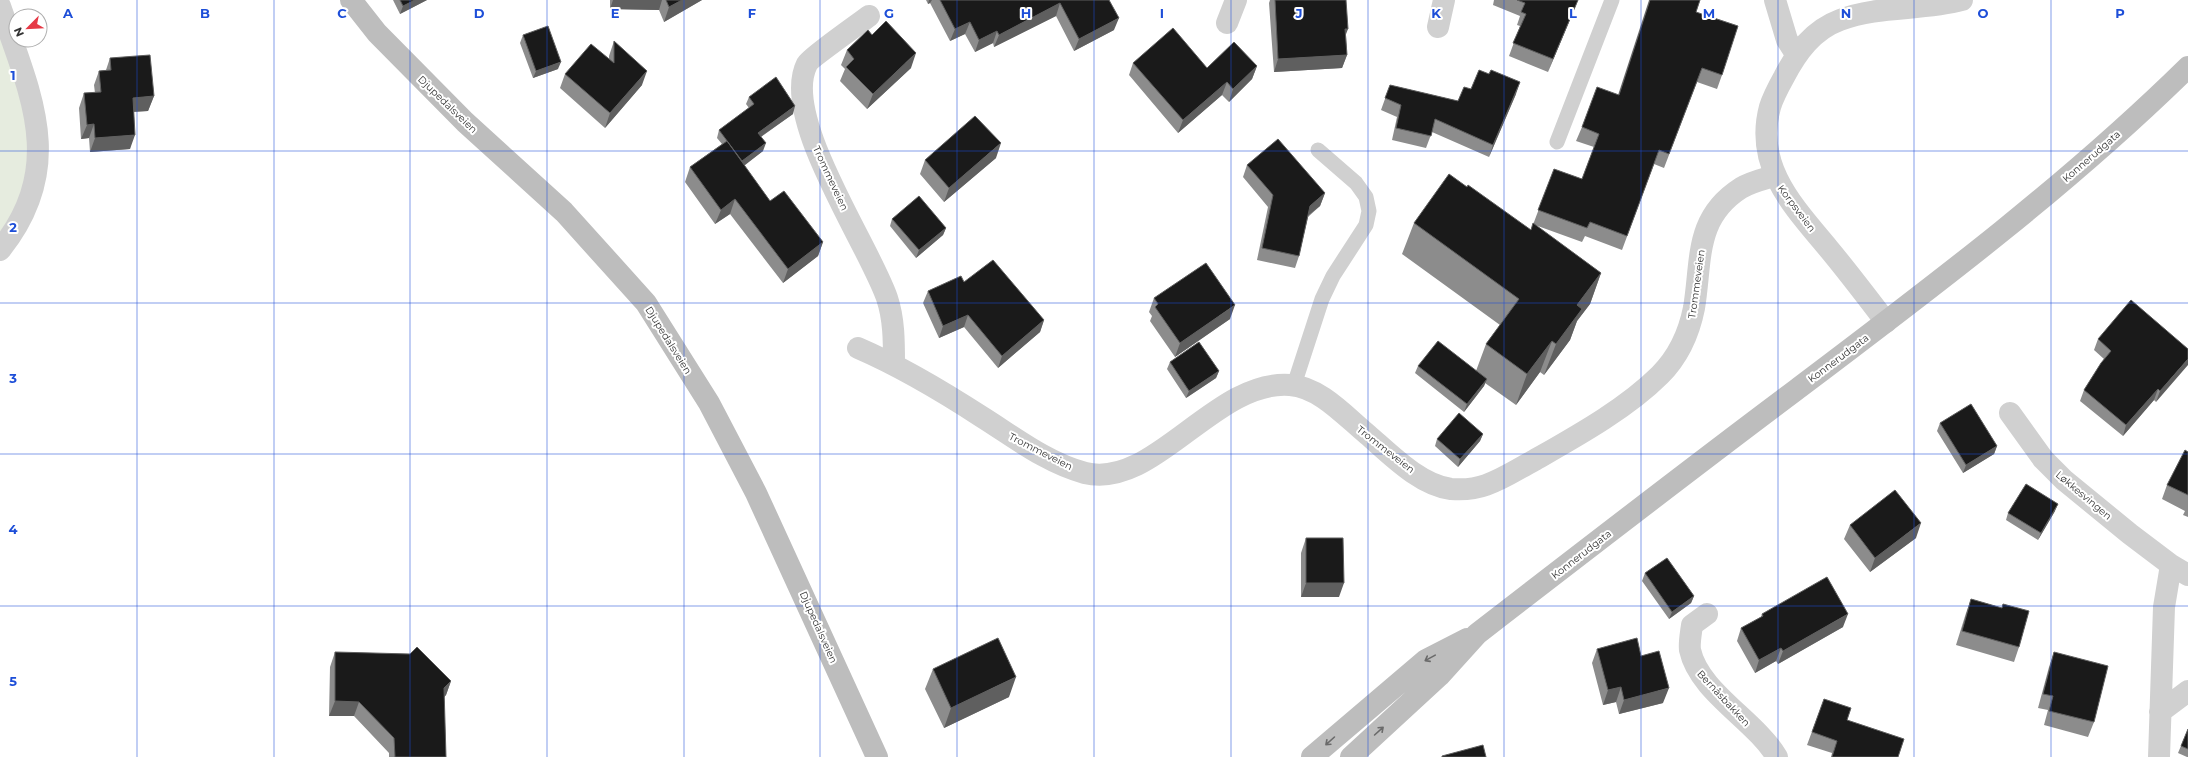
<svg xmlns="http://www.w3.org/2000/svg" width="2188" height="757" font-family="Montserrat,sans-serif">
  <style>
    .green { fill: #e6ecdf }
    .lines { fill: none; stroke-linecap: round; stroke-linejoin: round }
    .lane { stroke: #d0d0d0; stroke-width: 15 }
    .street { stroke: #d0d0d0; stroke-width: 22 }
    .secondary { stroke: #bdbdbd; stroke-width: 22 }
    .wall { fill: #8c8c8c }
    .shaded-wall { fill: #5f5f5f }
    .building { fill: #1a1a1a; stroke: #5f5f5f }
    .oneway { stroke: #6a6a6a }
    .grid { fill: none; stroke: #1d4ed8; stroke-width: 1; stroke-opacity: 0.55 }
    .labels { text-anchor: middle; stroke-width: 4; stroke-linejoin: round; paint-order: stroke }
    .street-label { font-size: 10px; fill: #333; stroke: #fff }
    .grid-label { font-size: 13px; text-anchor: middle; font-weight: bold; fill: #1d4ed8; stroke: #fff; stroke-width: 4; stroke-linejoin: round; paint-order: stroke }
  </style>
  <rect width="100%" height="100%" fill="#fff"/>
  <path class="green" d="M 0,4 L 40,163 L 0,254 Z"/>
  <g class="lines">
    <path class="lane" d="M 1557,142 L 1612,0
      M 1294,385 L 1322,299 L 1333,276 L 1366,225 L 1369,211 L 1366,197 L 1356,183 L 1318,150"/>
    <path class="street" d="M 1775,0 L 1787,40 L 1796,54
      M 0,6 C 31,96 67,166 0,250
      M 869,16 C 860,23 810,58 807,64 C 780,117 868,243 887,298 C 894,319 894,341 894,364
      M 1227,23 L 1236,0
      M 1438,27 L 1444,0
      M 1886,322 C 1867,297 1848,272 1828,248 C 1793,206 1754,166 1770,107 C 1773,97 1779,86 1784,77 C 1797,52 1813,30 1840,20 C 1879,5 1922,11 1962,0
      M 858,348 C 902,367 942,391 982,417 C 1014,437 1047,463 1085,473 C 1154,490 1215,379 1290,385 C 1320,387 1346,417 1368,435 C 1391,455 1420,485 1451,489 C 1463,490 1475,489 1486,485 C 1503,479 1518,469 1533,461 C 1575,437 1626,409 1660,375 C 1678,357 1689,333 1694,308 C 1702,260 1694,218 1741,188 C 1751,182 1764,179 1774,176
      M 2010,413 L 2043,459 L 2064,480 L 2130,534 L 2171,565 L 2188,575
      M 1707,614 L 1692,625 C 1691,633 1689,643 1690,650 C 1699,692 1755,720 1777,757
      M 2160,712 L 2188,691
      M 2159,757 L 2164,607 L 2171,565"/>
    <path class="secondary" d="M 351,0 L 377,33 L 465,122 L 564,212 L 646,303 L 709,403 L 756,493 L 877,757
      M 1312,757 L 1426,660 L 1467,639
      M 1351,757 L 1439,676 L 1477,634 C 1583,552 1689,470 1796,390 C 1931,288 2067,186 2188,67"/>
  </g>
  <path class="wall" d="M 393,0 L 427,0 L 400,14 Z
    M 610,0 L 702,0 L 664,22 L 659,10 L 610,9 Z
    M 926,0 L 1109,0 L 1114,30 L 1074,51 L 1056,16 L 994,47 L 993,43 L 975,52 L 965,34 L 950,41 L 930,3 L 928,4 Z
    M 1270,0 L 1346,0 L 1346,35 L 1347,55 L 1342,68 L 1274,72 L 1269,3 Z
    M 1494,0 L 1578,0 L 1548,72 L 1509,56 L 1520,26 L 1517,25 L 1520,16 L 1493,5 Z
    M 1649,0 L 1700,0 L 1696,12 L 1722,75 L 1717,89 L 1697,82 L 1664,168 L 1654,164 L 1622,250 L 1585,236 L 1582,242 L 1535,225 L 1601,273 L 1590,304 L 1577,321 L 1570,340 L 1544,375 L 1540,372 L 1516,405 L 1485,383 L 1484,386 L 1464,412 L 1415,373 L 1418,366 L 1476,371 L 1486,344 L 1500,325 L 1402,254 L 1414,223 L 1467,187 L 1531,230 L 1554,169 L 1582,179 L 1594,147 L 1576,141 L 1582,127 L 1618,95 Z
    M 523,35 L 558,69 L 533,78 L 520,43 Z
    M 872,35 L 911,68 L 867,109 L 840,81 L 845,69 L 841,65 L 847,50 Z
    M 614,41 L 642,85 L 605,128 L 560,88 L 565,74 L 609,59 L 609,56 Z
    M 110,58 L 154,96 L 148,111 L 134,112 L 130,149 L 90,152 L 89,138 L 81,139 L 79,108 L 84,93 L 95,93 L 94,85 L 99,71 L 106,70 Z
    M 1133,63 L 1207,68 L 1257,66 L 1252,79 L 1229,102 L 1222,95 L 1178,133 L 1129,75 Z
    M 1390,85 L 1458,101 L 1471,89 L 1516,94 L 1489,157 L 1432,132 L 1426,148 L 1392,140 L 1397,117 L 1381,110 Z
    M 749,97 L 793,114 L 761,137 L 763,151 L 744,165 L 770,201 L 823,242 L 818,256 L 783,283 L 730,214 L 715,224 L 685,182 L 690,167 L 722,144 L 717,138 L 719,130 L 749,108 L 746,104 Z
    M 996,158 L 944,202 L 920,174 L 925,160 Z
    M 1247,165 L 1325,193 L 1320,206 L 1308,217 L 1299,256 L 1295,268 L 1257,260 L 1268,207 L 1243,177 Z
    M 892,219 L 946,228 L 943,235 L 916,258 L 890,226 Z
    M 964,282 L 1044,320 L 1040,332 L 998,368 L 964,327 L 939,338 L 923,303 L 928,291 Z
    M 1154,298 L 1230,319 L 1175,357 L 1150,321 L 1152,316 L 1149,312 Z
    M 2098,339 L 2188,349 L 2156,402 L 2154,400 L 2123,436 L 2080,401 L 2084,390 L 2104,359 L 2094,350 Z
    M 1170,362 L 1219,371 L 1216,378 L 1186,398 L 1167,369 Z
    M 1940,423 L 1997,446 L 1994,454 L 1963,473 L 1937,431 Z
    M 1483,434 L 1480,441 L 1458,467 L 1435,446 L 1437,439 Z
    M 2188,452 L 2188,517 L 2183,515 L 2185,511 L 2162,499 L 2167,485 Z
    M 2055,511 L 2038,540 L 2006,520 L 2008,513 Z
    M 1850,525 L 1916,538 L 1870,572 L 1844,539 Z
    M 1306,538 L 1339,597 L 1301,597 L 1301,553 Z
    M 1645,573 L 1694,596 L 1691,603 L 1669,619 L 1642,581 Z
    M 1971,599 L 2002,608 L 2003,604 L 2019,647 L 2014,662 L 1956,645 L 1966,613 Z
    M 1762,614 L 1843,627 L 1778,664 L 1776,661 L 1755,673 L 1737,641 L 1741,628 L 1761,617 Z
    M 1597,649 L 1641,656 L 1663,703 L 1619,714 L 1616,702 L 1603,705 L 1592,663 Z
    M 335,652 L 451,681 L 446,695 L 444,697 L 446,757 L 389,757 L 389,753 L 354,716 L 329,716 L 330,667 Z
    M 2054,652 L 2094,722 L 2088,737 L 2044,725 L 2048,710 L 2038,708 L 2049,667 Z
    M 933,669 L 1009,697 L 944,728 L 925,689 Z
    M 1824,699 L 1847,720 L 1898,757 L 1831,757 L 1832,753 L 1807,745 Z
    M 2188,729 L 2188,757 L 2187,757 L 2178,753 Z"/>
  <path class="shaded-wall" d="M 415,0 L 427,0 L 400,14 L 403,6 Z
    M 613,0 L 662,0 L 659,10 L 610,9 Z
    M 682,0 L 702,0 L 664,22 L 669,7 Z
    M 929,0 L 932,0 L 930,3 L 928,4 Z
    M 1578,0 L 1574,10 L 1548,72 L 1553,59 Z
    M 1060,3 L 1056,16 L 994,47 L 999,35 Z
    M 1119,18 L 1114,30 L 1074,51 L 1079,39 Z
    M 970,22 L 965,34 L 950,41 L 955,29 Z
    M 1345,29 L 1348,29 L 1343,42 Z
    M 997,31 L 993,43 L 975,52 L 979,40 Z
    M 916,53 L 911,68 L 867,109 L 873,94 Z
    M 1347,55 L 1342,68 L 1274,72 L 1278,59 Z
    M 561,62 L 558,69 L 533,78 L 536,71 Z
    M 1257,66 L 1252,79 L 1229,102 L 1233,89 Z
    M 647,71 L 642,85 L 605,128 L 610,113 Z
    M 1227,82 L 1222,95 L 1178,133 L 1183,120 Z
    M 1520,82 L 1516,94 L 1489,157 L 1493,145 Z
    M 154,96 L 148,111 L 127,112 L 133,98 Z
    M 795,106 L 793,114 L 756,140 L 758,133 Z
    M 94,124 L 89,138 L 81,139 L 87,125 Z
    M 135,135 L 130,149 L 90,152 L 95,138 Z
    M 766,143 L 763,151 L 740,169 L 742,161 Z
    M 1001,143 L 996,158 L 944,202 L 949,188 Z
    M 1325,193 L 1320,206 L 1305,218 L 1310,206 Z
    M 735,199 L 730,214 L 715,224 L 721,210 Z
    M 946,228 L 943,235 L 916,258 L 919,250 Z
    M 823,242 L 818,256 L 783,283 L 788,269 Z
    M 1601,273 L 1590,304 L 1577,321 L 1570,340 L 1544,375 L 1556,344 L 1577,305 Z
    M 1235,305 L 1230,319 L 1175,357 L 1180,343 Z
    M 968,315 L 964,327 L 939,338 L 943,326 Z
    M 1044,320 L 1040,332 L 998,368 L 1002,356 Z
    M 1552,341 L 1540,372 L 1516,405 L 1527,374 Z
    M 2188,359 L 2188,365 L 2156,402 L 2160,391 Z
    M 1219,371 L 1216,378 L 1186,398 L 1189,391 Z
    M 1487,379 L 1484,386 L 1464,412 L 1467,404 Z
    M 2158,389 L 2154,400 L 2123,436 L 2126,425 Z
    M 1483,434 L 1480,441 L 1458,467 L 1460,459 Z
    M 1997,446 L 1994,454 L 1963,473 L 1966,465 Z
    M 2058,504 L 2055,511 L 2038,540 L 2041,533 Z
    M 1921,523 L 1916,538 L 1870,572 L 1875,558 Z
    M 1306,583 L 1344,583 L 1339,597 L 1301,597 Z
    M 1694,596 L 1691,603 L 1669,619 L 1672,612 Z
    M 1848,614 L 1843,627 L 1778,664 L 1783,651 Z
    M 1781,648 L 1776,661 L 1755,673 L 1759,660 Z
    M 1016,677 L 1009,697 L 944,728 L 951,708 Z
    M 451,681 L 446,695 L 439,703 L 444,688 Z
    M 1621,687 L 1616,702 L 1603,705 L 1608,690 Z
    M 1669,688 L 1663,703 L 1619,714 L 1624,700 Z
    M 335,701 L 359,702 L 354,716 L 329,716 Z"/>
  <path class="building" d="M 400,0 L 415,0 L 403,6 Z
    M 666,0 L 682,0 L 669,7 Z
    M 940,0 L 1109,0 L 1119,18 L 1079,39 L 1060,3 L 999,35 L 997,31 L 979,40 L 970,22 L 955,29 Z
    M 1275,0 L 1346,0 L 1348,29 L 1345,29 L 1347,55 L 1278,59 Z
    M 1517,0 L 1578,0 L 1553,59 L 1513,43 L 1526,14 L 1521,12 L 1525,3 Z
    M 1650,0 L 1700,0 L 1696,12 L 1738,26 L 1722,75 L 1702,68 L 1669,154 L 1659,150 L 1627,236 L 1590,222 L 1587,228 L 1538,210 L 1554,169 L 1582,179 L 1599,134 L 1582,127 L 1597,87 L 1619,95 Z
    M 886,21 L 916,53 L 873,94 L 846,67 L 854,59 L 847,50 L 868,30 L 872,35 Z
    M 548,26 L 561,62 L 536,71 L 523,35 Z
    M 1173,28 L 1207,68 L 1234,42 L 1257,66 L 1233,89 L 1227,82 L 1183,120 L 1133,63 Z
    M 614,41 L 647,71 L 610,113 L 565,74 L 591,44 L 614,63 Z
    M 150,55 L 154,96 L 133,98 L 135,135 L 95,138 L 94,124 L 87,125 L 84,93 L 101,92 L 99,71 L 111,70 L 110,58 Z
    M 1479,70 L 1489,74 L 1491,70 L 1520,82 L 1493,145 L 1435,119 L 1431,136 L 1396,128 L 1401,105 L 1385,98 L 1390,85 L 1458,101 L 1464,87 L 1471,89 Z
    M 776,77 L 795,106 L 758,133 L 766,143 L 742,161 L 719,130 L 754,104 L 749,97 Z
    M 975,116 L 1001,143 L 949,188 L 925,160 Z
    M 1278,139 L 1325,193 L 1310,206 L 1299,256 L 1262,248 L 1273,195 L 1247,165 Z
    M 727,141 L 770,201 L 784,191 L 823,242 L 788,269 L 735,199 L 721,210 L 690,167 Z
    M 1449,174 L 1467,187 L 1468,185 L 1531,230 L 1533,223 L 1601,273 L 1577,305 L 1582,309 L 1556,344 L 1552,341 L 1527,374 L 1486,344 L 1519,299 L 1414,223 Z
    M 919,196 L 946,228 L 919,250 L 892,219 Z
    M 993,260 L 1044,320 L 1002,356 L 968,315 L 943,326 L 928,291 L 961,276 L 964,282 Z
    M 1206,263 L 1235,305 L 1180,343 L 1155,307 L 1158,304 L 1154,298 Z
    M 2131,300 L 2188,349 L 2188,359 L 2160,391 L 2158,389 L 2126,425 L 2084,390 L 2101,363 L 2111,351 L 2098,339 Z
    M 1438,341 L 1487,379 L 1467,404 L 1418,366 Z
    M 1199,342 L 1219,371 L 1189,391 L 1170,362 Z
    M 1971,404 L 1997,446 L 1966,465 L 1940,423 Z
    M 1459,413 L 1483,434 L 1460,459 L 1437,439 Z
    M 2185,450 L 2188,452 L 2188,495 L 2167,485 Z
    M 2026,484 L 2058,504 L 2041,533 L 2008,513 Z
    M 1895,490 L 1921,523 L 1875,558 L 1850,525 Z
    M 1306,538 L 1343,538 L 1344,583 L 1306,583 Z
    M 1667,558 L 1694,596 L 1672,612 L 1645,573 Z
    M 1827,577 L 1848,614 L 1783,651 L 1781,648 L 1759,660 L 1741,628 L 1763,616 L 1762,614 Z
    M 1971,599 L 2002,608 L 2003,604 L 2029,611 L 2019,647 L 1962,631 Z
    M 998,638 L 1016,677 L 951,708 L 933,669 Z
    M 1637,638 L 1641,656 L 1659,651 L 1669,688 L 1624,700 L 1621,687 L 1608,690 L 1597,649 Z
    M 417,647 L 451,681 L 444,688 L 446,757 L 395,757 L 394,738 L 359,702 L 335,701 L 335,652 L 410,654 Z
    M 2054,652 L 2108,666 L 2094,722 L 2049,711 L 2053,696 L 2043,694 Z
    M 1824,699 L 1851,708 L 1847,720 L 1904,739 L 1898,757 L 1832,757 L 1837,741 L 1812,732 Z
    M 2188,729 L 2188,749 L 2181,746 Z
    M 1483,745 L 1486,757 L 1442,757 L 1442,756 Z"/>
  <defs><path id="oneway-shaft" d="M-6 0H5M1.5-3L5.5 0L1.5 3" fill="none" stroke-width="1.6" stroke-linecap="round" stroke-linejoin="round"/></defs>
  <g class="oneway">
    <use href="#oneway-shaft" transform="translate(1430 658) rotate(151)"/>
    <use href="#oneway-shaft" transform="translate(1379 731) rotate(-42)"/>
    <use href="#oneway-shaft" transform="translate(1330 741) rotate(138)"/>
  </g>
  <path class="grid" d="M 137,0 L 137,757M 274,0 L 274,757M 410,0 L 410,757M 547,0 L 547,757M 684,0 L 684,757M 820,0 L 820,757M 957,0 L 957,757M 1094,0 L 1094,757M 1231,0 L 1231,757M 1368,0 L 1368,757M 1504,0 L 1504,757M 1641,0 L 1641,757M 1778,0 L 1778,757M 1914,0 L 1914,757M 2051,0 L 2051,757M 0,151 L 2188,151M 0,303 L 2188,303M 0,454 L 2188,454M 0,606 L 2188,606"/>
  <g class="labels">
    <g class="street-label">
      <text transform="translate(448 104) rotate(44)" y="4">Djupedalsveien</text>
      <text transform="translate(2091 156) rotate(-41)" y="4">Konnerudgata</text>
      <text transform="translate(831 178) rotate(65)" y="4">Trommeveien</text>
      <text transform="translate(1797 208) rotate(53)" y="4">Korpsveien</text>
      <text transform="translate(1696 284) rotate(-82)" y="4">Trommeveien</text>
      <text transform="translate(669 340) rotate(58)" y="4">Djupedalsveien</text>
      <text transform="translate(1838 358) rotate(-37)" y="4">Konnerudgata</text>
      <text transform="translate(1386 449) rotate(38)" y="4">Trommeveien</text>
      <text transform="translate(1041 451) rotate(27)" y="4">Trommeveien</text>
      <text transform="translate(2084 495) rotate(40)" y="4">Løkkesvingen</text>
      <text transform="translate(1581 554) rotate(-38)" y="4">Konnerudgata</text>
      <text transform="translate(819 627) rotate(66)" y="4">Djupedalsveien</text>
      <text transform="translate(1724 698) rotate(47)" y="4">Bernåsbakken</text>
    </g>
  </g>
  <g class="grid-label">
    <text x="68" y="18">A</text>
    <text x="205" y="18">B</text>
    <text x="342" y="18">C</text>
    <text x="479" y="18">D</text>
    <text x="615" y="18">E</text>
    <text x="752" y="18">F</text>
    <text x="889" y="18">G</text>
    <text x="1026" y="18">H</text>
    <text x="1162" y="18">I</text>
    <text x="1299" y="18">J</text>
    <text x="1436" y="18">K</text>
    <text x="1573" y="18">L</text>
    <text x="1709" y="18">M</text>
    <text x="1846" y="18">N</text>
    <text x="1983" y="18">O</text>
    <text x="2120" y="18">P</text>
    <text x="13" y="80">1</text>
    <text x="13" y="232">2</text>
    <text x="13" y="383">3</text>
    <text x="13" y="534">4</text>
    <text x="13" y="686">5</text>
  </g>
  <g transform="translate(28 28) rotate(246)"><circle r="19" fill="#ffffff" stroke="#adadad"/>
  <path d="M0-3L7 15L0 10L-7 15Z" fill="#e63946"/>
  <text y="-6" font-size="11" font-weight="bold" text-anchor="middle" fill="#333333">N</text>
  </g>
</svg>
